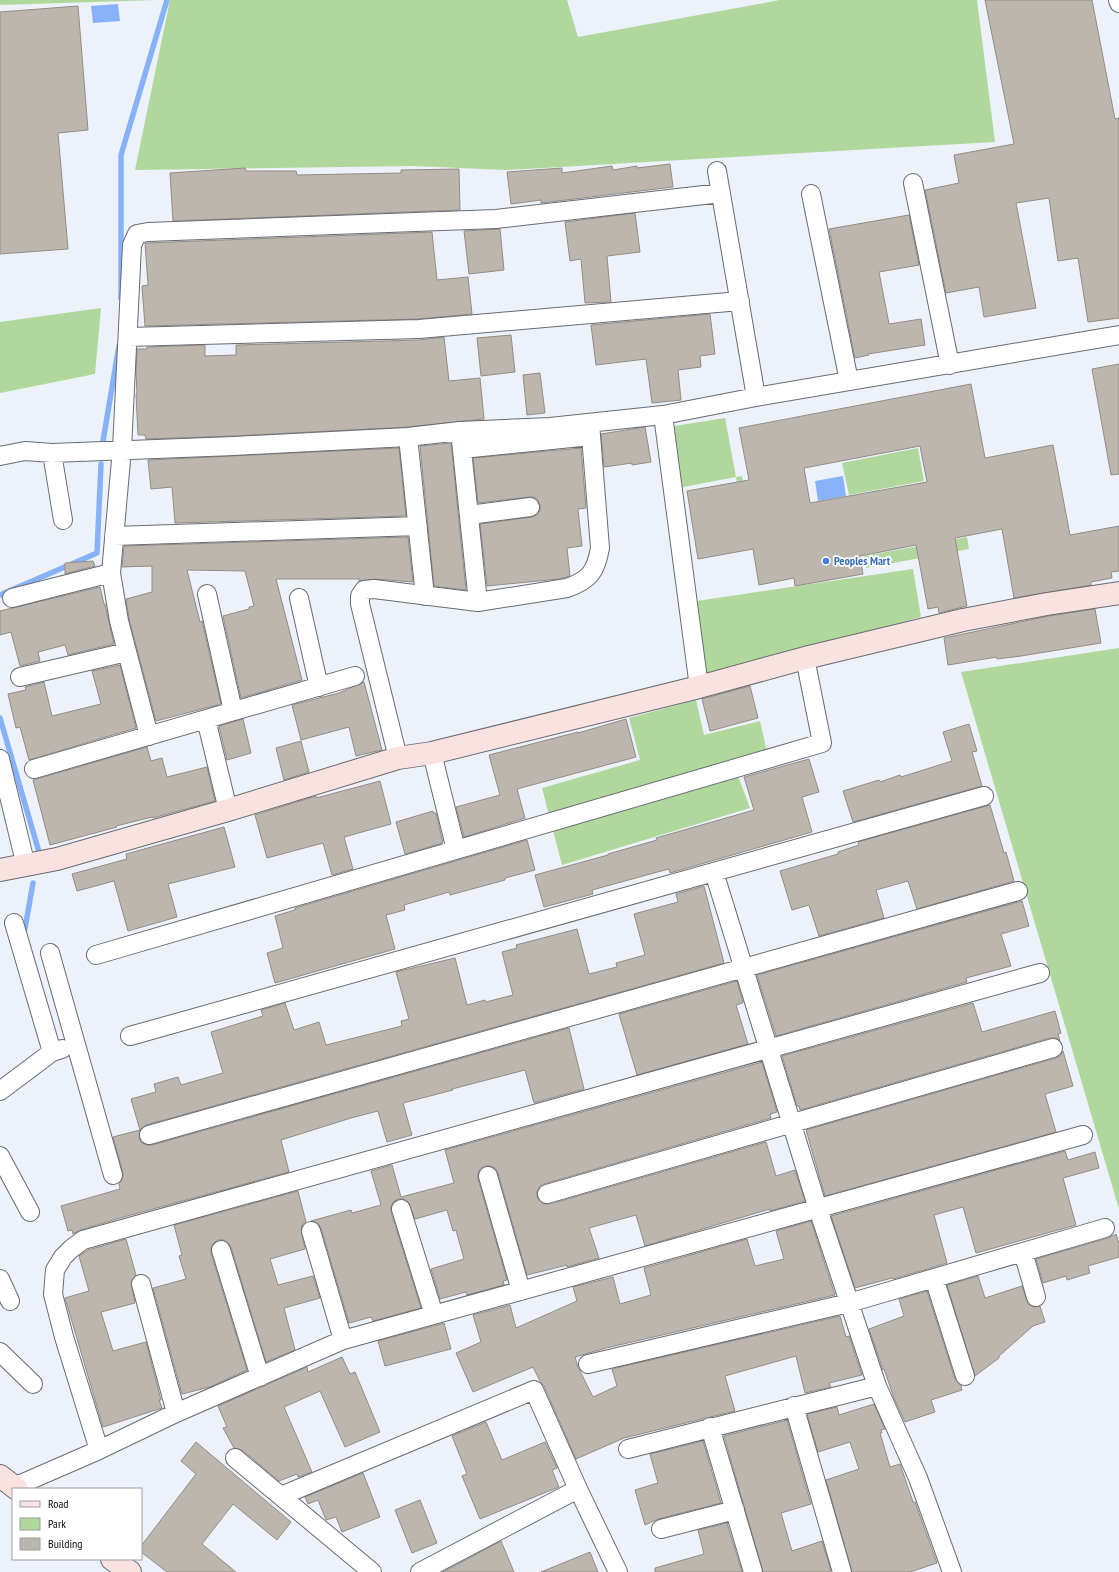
<svg xmlns="http://www.w3.org/2000/svg" width="1119" height="1572" font-family="'PT Sans Narrow',sans-serif">
  <style>
    .green { fill: #b0d89c }
    .water { fill: #87b2fa }
    .lines { fill: none; stroke-linecap: round; stroke-linejoin: round }
    .stream { stroke: #87b2fa; stroke-width: 5.5 }
    .building { fill: #bdb6af; stroke: #938c85; fill-rule: evenodd }
    .street-casing { stroke: #676b72; stroke-width: 20 }
    .secondary-casing { stroke: #676b72; stroke-width: 24 }
    .street { stroke: #fff; stroke-width: 18 }
    .secondary { stroke: #fae2e0; stroke-width: 22 }
    .shop-dot { fill: #3f7fe0; stroke: #fff; stroke-width: 1.5 }
    .labels { text-anchor: middle; stroke-width: 3.5; stroke-linejoin: round; paint-order: stroke }
    .shop-label { font-size: 12px; font-weight: bold; fill: #366cbe; stroke: #fff; text-anchor: start }
  </style>
  <rect width="100%" height="100%" fill="#ecf1fa"/>
  <path class="green" d="M 0,0 L 157,0 L 0,5 Z
    M 170,0 L 567,0 L 578,37 L 780,0 L 977,0 L 995,142 L 506,170 L 414,166 L 135,170 Z
    M 101,308 L 95,374 L 0,393 L 0,322 Z
    M 725,418 L 736,477 L 742,476 L 754,548 L 748,548 L 736,477 L 678,488 L 668,427 Z
    M 918,448 L 924,481 L 849,495 L 842,463 Z
    M 967,537 L 969,549 L 866,568 L 864,556 Z
    M 913,569 L 921,617 L 705,678 L 697,601 Z
    M 1119,648 L 1119,1209 L 961,672 Z
    M 696,700 L 704,735 L 760,721 L 770,765 L 738,776 L 750,808 L 562,865 L 542,788 L 640,760 L 629,718 Z"/>
  <path class="water" d="M 118,4 L 120,21 L 93,23 L 91,6 Z
    M 843,476 L 846,496 L 818,501 L 815,481 Z"/>
  <g class="lines">
    <path class="stream" d="M 121,298 L 121,155 L 167,0
      M 103,441 L 119,346
      M 0,595 L 97,553 L 101,464
      M 0,718 L 39,852
      M 24,934 L 33,883"/>
  </g>
  <path class="building" d="M 985,0 L 1092,0 L 1115,119 L 1119,118 L 1119,318 L 1088,322 L 1078,258 L 1058,261 L 1049,198 L 1016,203 L 1036,308 L 984,317 L 979,287 L 946,293 L 925,190 L 959,183 L 954,155 L 1014,144 Z
    M 78,6 L 88,130 L 58,133 L 68,249 L 0,254 L 0,12 Z
    M 670,164 L 673,187 L 541,203 L 541,200 L 511,204 L 507,172 L 562,168 L 562,173 L 612,166 L 613,170 L 637,166 L 637,168 Z
    M 245,168 L 246,171 L 296,171 L 297,175 L 401,173 L 401,170 L 459,169 L 460,210 L 173,221 L 170,173 Z
    M 635,213 L 640,252 L 607,256 L 611,302 L 585,303 L 581,259 L 570,261 L 565,222 Z
    M 909,215 L 919,265 L 879,272 L 889,324 L 921,319 L 925,345 L 868,354 L 869,355 L 855,358 L 829,229 Z
    M 500,229 L 504,270 L 469,274 L 464,231 Z
    M 432,232 L 437,280 L 468,277 L 472,314 L 418,319 L 145,326 L 142,286 L 148,285 L 145,243 Z
    M 710,314 L 715,354 L 700,356 L 701,367 L 678,370 L 681,400 L 652,403 L 646,359 L 596,365 L 591,325 Z
    M 511,335 L 515,372 L 481,376 L 477,338 Z
    M 444,337 L 449,381 L 480,378 L 484,419 L 407,427 L 234,436 L 146,439 L 145,435 L 138,435 L 136,394 L 137,394 L 136,373 L 137,349 L 147,349 L 147,347 L 205,345 L 205,356 L 236,355 L 236,345 L 419,340 Z
    M 1119,364 L 1119,474 L 1111,475 L 1092,369 Z
    M 540,373 L 545,413 L 527,415 L 523,375 Z
    M 971,384 L 985,458 L 1053,445 L 1070,535 L 1119,526 L 1119,571 L 1111,572 L 1112,578 L 1091,582 L 1091,585 L 1014,598 L 1002,529 L 955,538 L 967,606 L 939,613 L 938,607 L 928,609 L 916,545 L 860,556 L 863,574 L 795,586 L 794,578 L 759,585 L 753,549 L 698,559 L 687,491 L 749,480 L 739,428 ZM 920,446 L 927,482 L 810,503 L 804,468 Z
    M 645,427 L 651,462 L 632,465 L 632,463 L 604,467 L 601,434 Z
    M 451,443 L 466,590 L 434,586 L 420,446 Z
    M 399,448 L 406,516 L 175,523 L 172,487 L 151,489 L 148,460 Z
    M 581,448 L 586,508 L 578,509 L 582,546 L 567,548 L 570,576 L 559,579 L 487,586 L 480,524 L 532,517 L 537,515 L 540,511 L 540,506 L 538,500 L 534,497 L 529,497 L 478,503 L 473,458 Z
    M 408,537 L 413,582 L 375,579 L 359,581 L 359,579 L 276,579 L 302,680 L 241,698 L 223,616 L 249,609 L 249,607 L 254,606 L 245,571 L 187,570 L 200,622 L 202,621 L 221,704 L 156,721 L 129,619 L 126,599 L 152,592 L 152,566 L 122,567 L 124,546 Z
    M 93,561 L 95,566 L 65,574 L 65,563 Z
    M 100,587 L 104,604 L 105,604 L 114,644 L 68,655 L 65,645 L 38,652 L 40,661 L 20,666 L 11,632 L 0,635 L 0,611 Z
    M 1095,609 L 1101,643 L 1021,656 L 997,659 L 997,657 L 948,665 L 944,638 L 1049,616 Z
    M 120,665 L 136,728 L 29,760 L 20,727 L 16,728 L 8,694 L 26,690 L 25,687 L 44,682 L 52,716 L 101,704 L 92,671 Z
    M 364,682 L 382,750 L 356,756 L 349,727 L 301,740 L 292,705 L 339,693 Z
    M 750,686 L 758,718 L 710,731 L 702,699 Z
    M 243,719 L 251,753 L 227,760 L 219,726 Z
    M 626,719 L 636,757 L 517,789 L 525,818 L 464,837 L 456,807 L 500,795 L 489,755 L 578,732 L 578,733 Z
    M 969,724 L 977,751 L 972,752 L 982,786 L 853,822 L 843,791 L 879,780 L 880,782 L 900,775 L 901,777 L 952,761 L 943,732 Z
    M 301,741 L 309,772 L 284,780 L 276,748 Z
    M 147,747 L 151,761 L 162,758 L 167,777 L 207,767 L 215,801 L 153,818 L 152,817 L 116,826 L 117,827 L 50,845 L 33,780 Z
    M 809,759 L 819,792 L 802,797 L 812,832 L 670,873 L 669,869 L 665,870 L 592,890 L 593,894 L 544,907 L 535,875 L 608,855 L 608,854 L 657,840 L 656,838 L 754,810 L 744,777 Z
    M 380,781 L 391,824 L 344,837 L 353,869 L 332,875 L 323,843 L 267,858 L 255,815 L 316,796 L 316,798 Z
    M 990,805 L 1004,853 L 1006,852 L 1014,881 L 917,909 L 908,881 L 876,890 L 884,918 L 819,936 L 809,905 L 792,910 L 780,871 L 838,854 L 838,852 L 859,845 L 858,842 Z
    M 433,811 L 433,813 L 436,813 L 443,843 L 405,854 L 396,822 Z
    M 224,827 L 235,867 L 168,884 L 177,917 L 128,931 L 114,881 L 77,891 L 72,874 L 127,859 L 126,854 Z
    M 527,840 L 535,870 L 505,878 L 505,880 L 450,895 L 449,892 L 404,905 L 405,910 L 386,915 L 395,949 L 275,983 L 267,953 L 283,948 L 275,916 L 295,910 L 295,908 Z
    M 704,886 L 724,963 L 146,1125 L 140,1130 L 131,1099 L 156,1092 L 154,1084 L 178,1077 L 181,1085 L 223,1073 L 211,1032 L 263,1016 L 261,1010 L 285,1003 L 294,1030 L 319,1022 L 326,1045 L 402,1026 L 401,1021 L 409,1019 L 396,972 L 455,958 L 467,1005 L 485,1000 L 486,1002 L 513,995 L 502,952 L 517,948 L 516,945 L 577,929 L 589,974 L 617,967 L 616,963 L 645,955 L 634,914 L 678,902 L 676,894 Z
    M 1022,901 L 1029,926 L 1001,934 L 1011,966 L 966,978 L 967,982 L 776,1036 L 757,975 Z
    M 737,981 L 743,1003 L 736,1005 L 748,1044 L 637,1075 L 619,1014 Z
    M 973,1003 L 982,1032 L 1055,1011 L 1061,1033 L 1058,1034 L 1060,1041 L 1056,1038 L 1050,1038 L 800,1110 L 799,1106 L 797,1106 L 782,1056 Z
    M 569,1028 L 584,1089 L 534,1103 L 525,1070 L 452,1089 L 453,1090 L 403,1103 L 412,1135 L 387,1142 L 378,1111 L 351,1118 L 281,1140 L 289,1172 L 120,1218 L 80,1230 L 73,1234 L 72,1230 L 68,1231 L 61,1206 L 120,1189 L 119,1184 L 123,1178 L 123,1173 L 113,1137 L 140,1130 L 139,1137 L 141,1142 L 146,1145 L 152,1145 Z
    M 1063,1051 L 1073,1086 L 1045,1094 L 1056,1132 L 825,1196 L 806,1130 L 1056,1058 L 1060,1056 Z
    M 762,1062 L 777,1112 L 770,1114 L 771,1118 L 544,1184 L 540,1186 L 537,1191 L 537,1197 L 540,1202 L 544,1204 L 550,1204 L 766,1142 L 776,1176 L 795,1170 L 805,1201 L 770,1211 L 770,1209 L 645,1246 L 636,1215 L 589,1228 L 599,1258 L 567,1267 L 567,1265 L 527,1275 L 498,1173 L 495,1168 L 491,1166 L 485,1166 L 480,1169 L 478,1174 L 478,1179 L 507,1280 L 503,1281 L 504,1285 L 467,1295 L 466,1292 L 440,1299 L 431,1269 L 464,1259 L 456,1230 L 453,1231 L 447,1210 L 415,1219 L 408,1202 L 404,1199 L 398,1199 L 393,1202 L 391,1207 L 391,1212 L 421,1308 L 373,1321 L 371,1317 L 349,1323 L 321,1228 L 318,1223 L 311,1221 L 351,1210 L 352,1213 L 381,1205 L 371,1171 L 392,1165 L 401,1197 L 454,1183 L 445,1150 Z
    M 1065,1151 L 1068,1160 L 1095,1152 L 1099,1168 L 1063,1178 L 1076,1225 L 976,1253 L 963,1207 L 934,1215 L 947,1263 L 893,1279 L 892,1278 L 855,1288 L 831,1216 Z
    M 298,1191 L 306,1222 L 303,1224 L 301,1229 L 305,1249 L 270,1259 L 278,1285 L 313,1276 L 320,1298 L 284,1308 L 295,1350 L 266,1362 L 231,1247 L 228,1243 L 224,1240 L 218,1240 L 214,1243 L 211,1247 L 211,1253 L 247,1370 L 210,1387 L 182,1394 L 153,1288 L 186,1279 L 179,1256 L 182,1255 L 174,1225 Z
    M 811,1221 L 835,1295 L 606,1348 L 575,1357 L 578,1367 L 593,1397 L 617,1386 L 612,1369 L 840,1316 L 846,1337 L 849,1336 L 862,1375 L 829,1383 L 831,1387 L 805,1393 L 796,1356 L 725,1376 L 735,1411 L 624,1438 L 576,1459 L 544,1386 L 540,1381 L 533,1367 L 473,1392 L 456,1353 L 481,1342 L 473,1315 L 510,1305 L 516,1328 L 577,1301 L 573,1287 L 613,1277 L 620,1304 L 651,1295 L 644,1268 L 747,1239 L 755,1266 L 784,1259 L 776,1231 Z
    M 1116,1234 L 1119,1244 L 1119,1257 L 1088,1266 L 1090,1273 L 1067,1280 L 1066,1276 L 1043,1283 L 1036,1259 L 1108,1238 Z
    M 126,1239 L 136,1275 L 131,1282 L 135,1303 L 101,1312 L 113,1351 L 146,1342 L 161,1400 L 159,1400 L 162,1408 L 103,1427 L 65,1298 L 89,1291 L 79,1256 L 88,1250 Z
    M 978,1276 L 985,1298 L 1022,1286 L 1028,1304 L 1034,1307 L 1040,1306 L 1045,1322 L 1033,1326 L 999,1356 L 999,1358 L 975,1376 L 947,1285 Z
    M 927,1291 L 955,1379 L 958,1383 L 962,1386 L 961,1387 L 962,1390 L 931,1400 L 935,1412 L 905,1422 L 894,1398 L 884,1369 L 883,1370 L 869,1329 L 904,1316 L 899,1299 Z
    M 444,1323 L 451,1349 L 385,1366 L 378,1341 Z
    M 342,1357 L 350,1374 L 355,1372 L 380,1432 L 345,1447 L 320,1391 L 284,1407 L 312,1472 L 298,1477 L 297,1474 L 279,1481 L 242,1450 L 234,1448 L 223,1428 L 227,1427 L 218,1406 L 307,1367 L 308,1372 Z
    M 874,1404 L 885,1429 L 881,1430 L 882,1433 L 880,1433 L 890,1467 L 900,1464 L 913,1502 L 915,1502 L 937,1563 L 910,1572 L 852,1572 L 826,1480 L 859,1469 L 850,1442 L 818,1452 L 807,1414 L 837,1407 L 839,1415 Z
    M 787,1420 L 811,1504 L 781,1513 L 792,1551 L 822,1541 L 831,1571 L 827,1572 L 763,1572 L 724,1436 Z
    M 486,1422 L 502,1460 L 545,1442 L 557,1468 L 552,1470 L 559,1487 L 480,1519 L 462,1476 L 467,1474 L 452,1436 Z
    M 703,1441 L 721,1503 L 658,1519 L 645,1525 L 635,1490 L 658,1483 L 650,1454 Z
    M 196,1442 L 291,1522 L 277,1540 L 233,1504 L 202,1544 L 236,1572 L 167,1572 L 141,1552 L 141,1546 L 196,1474 L 181,1461 Z
    M 363,1473 L 380,1517 L 342,1532 L 336,1517 L 326,1520 L 318,1500 L 308,1504 L 305,1497 Z
    M 420,1500 L 437,1543 L 412,1553 L 395,1510 Z
    M 727,1523 L 742,1572 L 655,1572 L 655,1568 L 704,1554 L 698,1530 Z
    M 501,1541 L 514,1572 L 443,1572 Z
    M 590,1552 L 598,1572 L 541,1572 Z"/>
  <g class="lines">
    <defs>
      <path id="street" d="M 1118,0 L 1119,3
        M 717,171 L 756,397
        M 913,183 L 950,365
        M 811,194 L 849,381
        M 128,337 L 419,329 L 740,301
        M 663,415 L 699,687
        M 460,431 L 478,602
        M 408,437 L 425,596
        M 462,449 L 591,436
        M 52,453 L 63,520
        M 0,456 L 25,451 L 52,453 L 234,446 L 408,437 L 460,431 L 550,427 L 663,415 L 756,397 L 1119,335
        M 469,515 L 530,507
        M 114,536 L 418,526
        M 207,594 L 233,711
        M 12,598 L 111,573
        M 299,598 L 319,687
        M 20,677 L 127,652
        M 206,719 L 228,810
        M 149,736 L 119,621 L 111,573 L 122,449 L 132,245 L 137,234 L 148,232 L 496,219 L 721,193
        M 432,753 L 456,850
        M 398,758 L 360,604 L 360,596 L 364,590 L 374,589 L 478,602 L 567,588 C 590,580 596,571 600,548 L 590,423
        M 0,759 L 26,866
        M 34,769 L 355,676
        M 714,872 L 818,1209 L 877,1386 L 918,1478 L 952,1572
        M 14,923 L 52,1052
        M 50,953 L 113,1175
        M 96,955 L 822,743 L 805,658
        M 130,1036 L 984,796
        M 0,1091 L 52,1052 L 62,1049
        M 149,1135 L 1018,891
        M 0,1156 L 30,1212
        M 488,1176 L 521,1291
        M 547,1194 L 1053,1048
        M 401,1209 L 434,1315
        M 311,1231 L 343,1340
        M 221,1250 L 260,1377
        M 1023,1252 L 1036,1297
        M 934,1278 L 965,1376
        M 0,1279 L 10,1301
        M 141,1284 L 176,1413
        M 0,1352 L 33,1384
        M 588,1364 L 849,1303 L 1105,1228
        M 794,1406 L 842,1572
        M 710,1427 L 753,1572
        M 628,1449 L 877,1386
        M 99,1450 L 64,1337 L 53,1294 L 55,1270 L 63,1257 L 71,1249 L 83,1240 L 1040,973
        M 235,1458 L 372,1572
        M 14,1487 L 99,1450 L 176,1413 L 343,1340 L 1083,1135
        M 281,1496 L 534,1390 L 578,1489
        M 661,1529 L 735,1510
        M 420,1572 L 578,1489 L 618,1572"/>
      <path id="secondary" d="M 0,870 L 57,859 L 228,810 L 398,758 L 432,753 L 699,687 L 805,658 L 963,620 L 1047,604 L 1119,593
        M 0,1476 L 17,1489
        M 112,1559 L 130,1572"/>
    </defs>
    <use href="#street" class="street-casing"/>
    <use href="#secondary" class="secondary-casing"/>
    <use href="#street" class="street"/>
    <use href="#secondary" class="secondary"/>
  </g>
  <circle class="shop-dot" cx="826" cy="561" r="4"/>
  <g class="labels">
    <g class="shop-label">
      <text x="834" y="565">Peoples Mart</text>
    </g>
  </g>
  <rect x="12" y="1488" width="130" height="72" fill="#ffffff" stroke="#9d9e9f"/>
  <rect x="20" y="1501" width="20" height="6" fill="#fae2e0" stroke="#9d9e9f"/>
  <text x="48" y="1508" font-size="12" fill="#0b0c0f">Road</text>
  <rect x="20" y="1518" width="20" height="12" fill="#b0d89c" stroke="#9d9e9f"/>
  <text x="48" y="1528" font-size="12" fill="#0b0c0f">Park</text>
  <rect x="20" y="1538" width="20" height="12" fill="#bdb6af" stroke="#9d9e9f"/>
  <text x="48" y="1548" font-size="12" fill="#0b0c0f">Building</text>
</svg>
